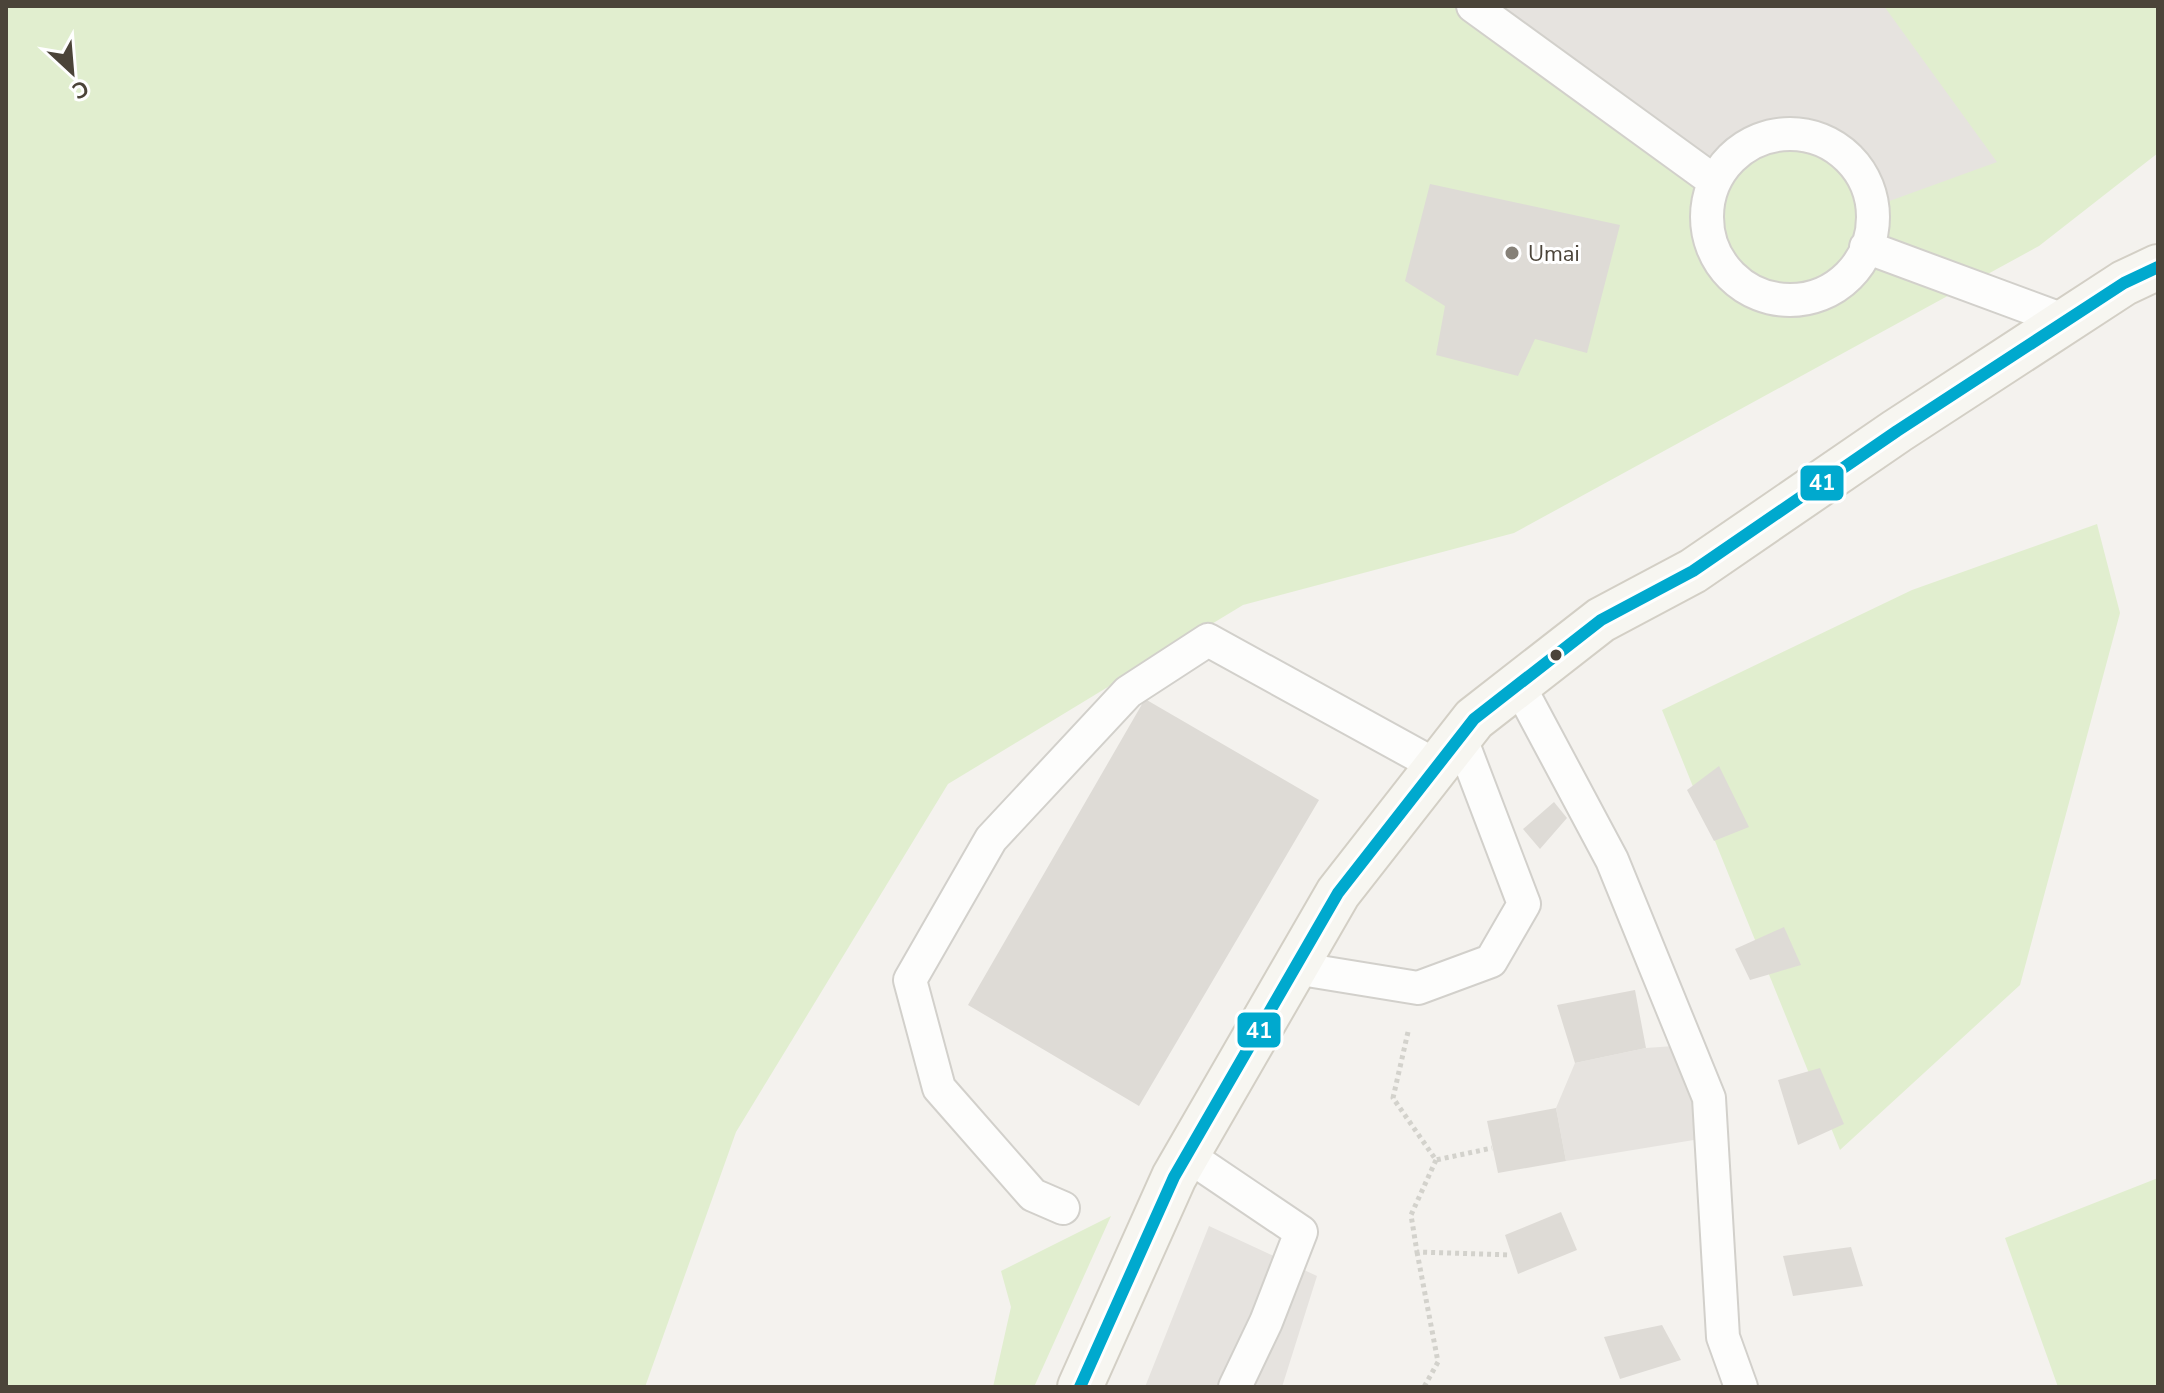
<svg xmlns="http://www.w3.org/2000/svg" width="2164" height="1393" font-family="'Nunito Sans',sans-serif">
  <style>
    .green { fill: #e1eecf }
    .parking { fill: #e6e3df }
    .building { fill: #dedbd6 }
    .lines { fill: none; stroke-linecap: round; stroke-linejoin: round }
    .lane-casing { stroke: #d2d0cb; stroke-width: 36 }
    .secondary-casing { stroke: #d3cfc5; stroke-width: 48 }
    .path { stroke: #d3d2cc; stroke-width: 5; stroke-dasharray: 4 4; stroke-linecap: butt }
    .lane { stroke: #fdfdfc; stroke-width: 32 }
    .secondary { stroke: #f7f6f1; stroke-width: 44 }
    .bus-1-casing { stroke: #fff; stroke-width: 18 }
    .bus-1 { stroke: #00a9ce; stroke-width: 12 }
    .poi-dot { fill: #868178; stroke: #fff; stroke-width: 3 }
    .bus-dot { fill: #4b4439; stroke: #fff; stroke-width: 3 }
    .labels { text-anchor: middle; stroke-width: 6; stroke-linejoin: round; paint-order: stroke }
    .poi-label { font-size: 22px; fill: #4b4439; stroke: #fff; text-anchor: start }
    .line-badge { stroke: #fff; stroke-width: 3 }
    .badge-label { font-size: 22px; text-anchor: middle; font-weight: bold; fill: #fff }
  </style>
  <rect width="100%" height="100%" fill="#f4f2ee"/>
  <path class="green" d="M 6,6 L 2158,6 L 2158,153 L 2039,246 L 1514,533 L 1243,605 L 948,784 L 736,1132 L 645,1387 L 6,1387 Z
    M 2097,524 L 2120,613 L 2020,985 L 1840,1150 L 1662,710 L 1912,590 Z
    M 2158,1178 L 2158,1387 L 2058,1387 L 2005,1238 Z
    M 1111,1216 L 1034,1387 L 993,1387 L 1011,1307 L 1001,1271 Z"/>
  <path class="parking" d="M 1473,6 L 1884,6 L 1997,162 L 1873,207 L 1866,181 L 1851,159 L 1830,143 L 1804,135 L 1777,134 L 1752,142 L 1730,158 L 1714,181 Z
    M 1688,1045 L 1712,1137 L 1566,1161 L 1556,1108 L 1575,1063 L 1646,1048 Z
    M 1209,1226 L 1317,1276 L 1282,1387 L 1145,1387 Z"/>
  <path class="building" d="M 1430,184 L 1620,225 L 1587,353 L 1535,339 L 1518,376 L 1436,355 L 1445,306 L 1405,281 Z
    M 1145,699 L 1319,800 L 1139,1106 L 968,1005 Z
    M 1719,766 L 1749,827 L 1714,841 L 1687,790 Z
    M 1554,802 L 1567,818 L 1540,849 L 1523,829 Z
    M 1784,927 L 1801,965 L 1750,980 L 1735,949 Z
    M 1635,990 L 1646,1048 L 1575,1063 L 1557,1005 Z
    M 1820,1068 L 1844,1124 L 1798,1145 L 1778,1080 Z
    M 1556,1108 L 1566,1161 L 1498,1173 L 1487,1121 Z
    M 1561,1212 L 1577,1250 L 1518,1274 L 1505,1235 Z
    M 1851,1247 L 1863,1286 L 1793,1296 L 1783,1256 Z
    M 1662,1325 L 1681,1360 L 1620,1379 L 1604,1337 Z"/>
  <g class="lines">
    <defs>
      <path id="lane" d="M 1473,6 L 1714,181
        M1707 217a83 83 0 1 1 166 0a83 83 0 1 1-166 0Z
        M 1866,247 L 2066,321
        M 1518,684 L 1612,860 L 1709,1098 L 1723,1337 L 1741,1387
        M 1295,968 L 1418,988 L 1491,961 L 1524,904 L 1460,736
        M 1187,1155 L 1301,1232 L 1266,1322 L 1235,1387
        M 1063,1208 L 1033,1195 L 939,1088 L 910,980 L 991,839 L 1128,692 L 1208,640 L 1437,766"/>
      <path id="secondary" d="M 1080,1387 L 1174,1177 L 1338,893 L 1474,719 L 1601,620 L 1693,571 L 1897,431 L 2124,283 L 2158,267"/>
    </defs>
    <use href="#lane" class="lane-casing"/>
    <use href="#secondary" class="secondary-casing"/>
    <path class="path" d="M 1408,1032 L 1393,1098 L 1436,1160 L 1492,1148
      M 1436,1160 L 1411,1215 L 1417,1252 L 1511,1255
      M 1417,1252 L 1438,1362 L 1424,1387"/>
    <use href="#lane" class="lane"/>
    <use href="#secondary" class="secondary"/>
    <defs>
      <path id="bus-1" d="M 1080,1387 L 1174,1177 L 1338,893 L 1474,719 L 1601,620 L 1693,571 L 1897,431 L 2124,283 L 2158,267"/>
    </defs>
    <use href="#bus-1" class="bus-1-casing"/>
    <use href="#bus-1" class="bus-1"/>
  </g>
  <circle class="poi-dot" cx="1512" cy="253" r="8"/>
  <circle class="bus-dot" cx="1556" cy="655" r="7"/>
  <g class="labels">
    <g class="poi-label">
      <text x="1528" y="261">Umai</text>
    </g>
  </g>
  <g class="line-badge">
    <rect x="1799" y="464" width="46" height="38" rx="8" fill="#00a9ce"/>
    <rect x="1236" y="1011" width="46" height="38" rx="8" fill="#00a9ce"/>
  </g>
  <g class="badge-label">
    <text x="1822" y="490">41</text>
    <text x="1259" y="1038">41</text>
  </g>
  <rect width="2164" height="1393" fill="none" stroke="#4b4439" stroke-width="16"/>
  <g transform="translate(72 72) rotate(154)" stroke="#ffffff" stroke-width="6" paint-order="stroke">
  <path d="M0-6L14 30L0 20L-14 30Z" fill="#4b4439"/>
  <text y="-12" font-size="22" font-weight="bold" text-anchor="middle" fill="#4b4439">С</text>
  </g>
</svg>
